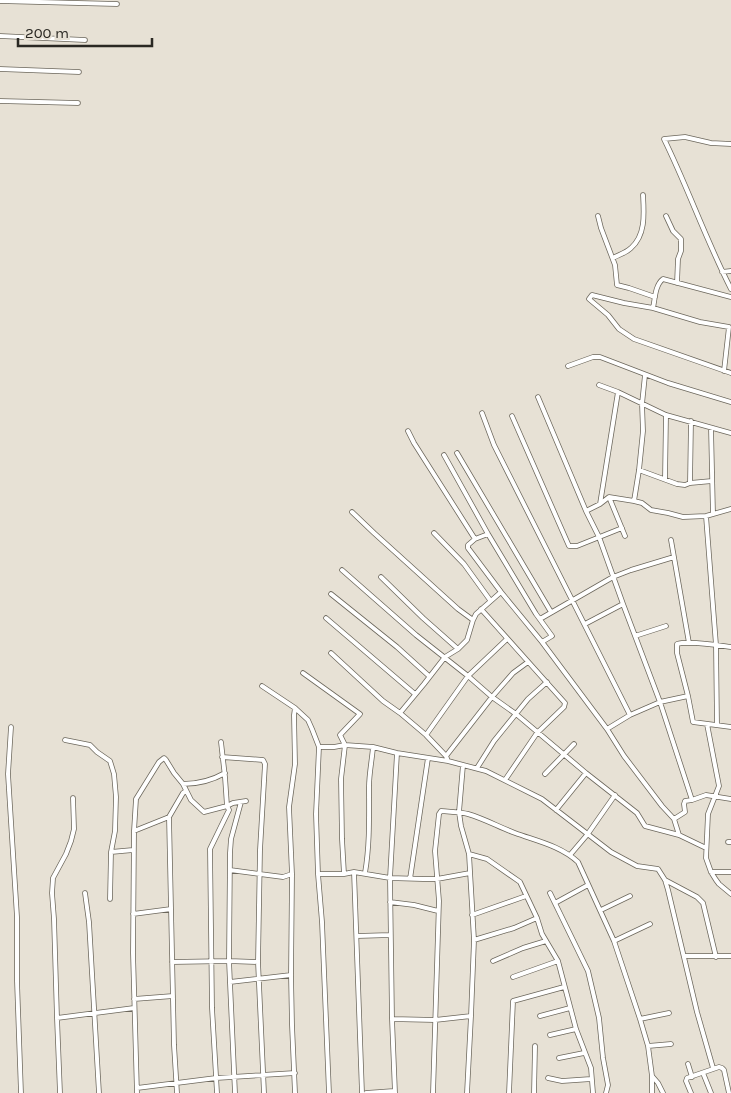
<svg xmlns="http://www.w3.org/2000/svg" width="731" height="1093" font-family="Karla,sans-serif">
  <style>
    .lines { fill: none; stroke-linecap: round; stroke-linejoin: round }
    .street-casing { stroke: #6c675c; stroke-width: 5.5 }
    .street { stroke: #fff; stroke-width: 4 }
  </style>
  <rect width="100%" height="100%" fill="#e7e1d5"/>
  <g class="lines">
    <defs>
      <path id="street" d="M 0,1 L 117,4
        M 0,36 L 85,40
        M 0,69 L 79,72
        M 0,101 L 78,103
        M 731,144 L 711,143 L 685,137 L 664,139 C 688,188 706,240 731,289
        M 598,216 L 601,228 L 615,265 L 617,285 L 629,288 L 655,297
        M 666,216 L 673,231 L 681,239 L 681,251 L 678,259 L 677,283
        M 613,258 C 618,255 626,253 631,248 C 646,235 644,213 643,195
        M 722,272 L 731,271
        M 653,308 C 655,299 655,285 663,279 L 731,297
        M 568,366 L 593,357 L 600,357 L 668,383 L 731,402
        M 724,371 L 729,327 L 700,322 L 653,308 L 624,303 L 592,295 L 589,299 L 608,315 L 619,329 L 634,339 L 731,373
        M 599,385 L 618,392 L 666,415 L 731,433
        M 538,397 L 586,511 L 599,537 L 623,604 L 660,702 L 692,800
        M 482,413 L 494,445 L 630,715
        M 512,416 L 569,546 L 577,546 L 622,528
        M 711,428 L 713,514
        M 408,431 L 414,443 L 475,539
        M 457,453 L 551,612
        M 444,455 L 488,534 L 536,614 L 552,636 L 542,642
        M 639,470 L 677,484 L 685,485 L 690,483 L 712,481
        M 665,479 L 666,415
        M 690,483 L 691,421
        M 609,497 L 625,536
        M 634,501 L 639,470 L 643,431 L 642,404 L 645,375
        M 600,504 L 618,392
        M 586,511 L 600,504 L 609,497 L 634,501 L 642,503 L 651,510 L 668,513 L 683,517 L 706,516 L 731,509
        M 352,512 L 374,533 L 458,609 L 473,620
        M 706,516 L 716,645 L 717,725
        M 434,533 L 464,564 L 490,600
        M 488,534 L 475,539 L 468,545 L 468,548 L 501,592 L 542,642 L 607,729 L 624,756 L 662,806 L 674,819 L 679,835
        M 671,540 L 689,643
        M 342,570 L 416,635 L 468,676 L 492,697 L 516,714 L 586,773 L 637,813 L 645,826 L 679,835 L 706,848
        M 381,577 L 423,618 L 458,649
        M 331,594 L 397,647 L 429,676
        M 481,609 L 565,703 L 564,707 L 537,733 L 505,780
        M 326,618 L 415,694
        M 540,619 L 613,577 L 631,570 L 674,557
        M 585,624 L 623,604
        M 635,636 L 666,626
        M 731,647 C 717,645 689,640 677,644 L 677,653 L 688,696 L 693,722 L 731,727
        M 331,653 L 383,701 L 400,713 L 426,735 L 446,756 L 448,761
        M 303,673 L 360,714 L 340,735 L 345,745 L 341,779 L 342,839 L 344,874
        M 262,686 L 295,708 L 308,720 L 312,729 L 319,747 L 316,814 L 318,874 L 322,922 L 329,1093
        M 295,708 L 294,715 L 295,764 L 289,807 L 292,874 L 291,975 L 292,1025 L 295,1093
        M 400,713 L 424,684 L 445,657 L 458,649 L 467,640 L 473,620 L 476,614 L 501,592
        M 707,724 L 719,786 L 708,814 L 706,858 L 711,872 L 716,880 L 719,884 L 731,894
        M 11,727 L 8,774 L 17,917 L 17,981 L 21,1093
        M 607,729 L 630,715 L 660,702 L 688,696
        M 426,735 L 468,676 L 507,639
        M 65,740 L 90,745 L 97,752 L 110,761 L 114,774 L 116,797 L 115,831 L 111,852 L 110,899
        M 221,742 L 225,777 L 227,806 L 233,803 L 246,801
        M 319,747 L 334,747 L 345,745 L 373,747 L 397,753 L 448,761 L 486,771 L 542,799 L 611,852 L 637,866 L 658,869 L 665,880 L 668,890 L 697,1012 L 713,1068
        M 446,756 L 492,697 L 513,673 L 528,662
        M 222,757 L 263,760 L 265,764 L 260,850 L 258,962 L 264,1093
        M 463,765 L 459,812 L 461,826 L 469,854 L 474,940 L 471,1016 L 467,1093
        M 477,768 L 494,741 L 528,699 L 547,682
        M 545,774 L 574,744
        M 183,784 C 198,784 211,781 225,773
        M 556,810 L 586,773
        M 674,819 L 685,812 L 684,804 L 685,801 L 692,800 L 706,795 L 731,799
        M 134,831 L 169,817
        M 728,842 L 731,842
        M 111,852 L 133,850
        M 469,854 L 487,859 L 520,882 L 537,918 L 542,934 L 558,961 L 576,1029 L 591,1068 L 593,1093
        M 570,855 L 587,835 L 615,795
        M 230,870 L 283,877 L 292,874
        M 354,872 L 362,1093
        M 711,872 L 731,872
        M 365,873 C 370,844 369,816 369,787 C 369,774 372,760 373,747
        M 318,874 L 344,874 L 354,872 L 390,878 L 423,879 L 437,879 L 470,873
        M 410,879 L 428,758
        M 665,880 L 697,897 L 703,903 L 716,957
        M 85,893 L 89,922 L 99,1093
        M 550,893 L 588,971 L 599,1018 L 603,1058 L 608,1085 L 606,1093
        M 390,902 L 414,905 L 438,911
        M 555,903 L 588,885
        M 601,910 L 630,896
        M 133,914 L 171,909
        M 472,915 L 526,896
        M 357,936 L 390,935
        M 474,940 L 514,928 L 537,918
        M 614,941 L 650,924
        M 684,956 L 731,956
        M 493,961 L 523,948 L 546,941
        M 172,962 L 229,961 L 258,962
        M 513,977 L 558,961
        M 230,982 L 291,975
        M 134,999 L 173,996
        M 540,1016 L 570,1008
        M 57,1018 L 134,1008
        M 392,1019 L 435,1020 L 471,1016
        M 640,1019 L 669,1013
        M 550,1035 L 576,1029
        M 648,1046 L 671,1044
        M 559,1058 L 584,1053
        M 688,1064 L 692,1077
        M 703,1073 L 711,1093
        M 652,1076 L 652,1093
        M 548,1078 L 562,1081 L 591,1079
        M 137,1088 L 216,1078 L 295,1073
        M 60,1093 L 57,1018 L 54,919 L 52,893 L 53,878 L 66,854 L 71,841 L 74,829 L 73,798
        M 137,1093 L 133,953 L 134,831 L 136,799 L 159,762 L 164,758 L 166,760 L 174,773 L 183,784 L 191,800 L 204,812 L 227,806 L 229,810 L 210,849 L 212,1008 L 217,1093
        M 177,1093 L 174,1045 L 169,817 L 183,793 L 186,791
        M 235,1093 L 229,961 L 230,853 L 231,839 L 241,802
        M 366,1093 L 394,1091
        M 395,1093 L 392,1019 L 390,878 L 397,753
        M 433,1093 L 439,901 L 435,851 L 439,814 L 441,811 C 450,812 460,812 468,814 C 485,819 499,827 515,833 C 537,841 561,846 578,862 L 614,941 L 640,1019 L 648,1046 L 652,1076 L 658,1083 L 663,1093
        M 509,1093 L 513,1001 L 564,987
        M 534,1093 L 535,1046
        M 691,1093 L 686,1081 L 687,1078 L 719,1067 L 722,1068 L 724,1070 L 729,1093"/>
    </defs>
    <use href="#street" class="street-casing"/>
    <use href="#street" class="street"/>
  </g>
  <path d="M18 38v8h134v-8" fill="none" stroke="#2a2823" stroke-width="2.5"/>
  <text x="25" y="38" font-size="15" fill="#2a2823" stroke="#e7e1d5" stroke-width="4" paint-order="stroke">200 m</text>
</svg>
